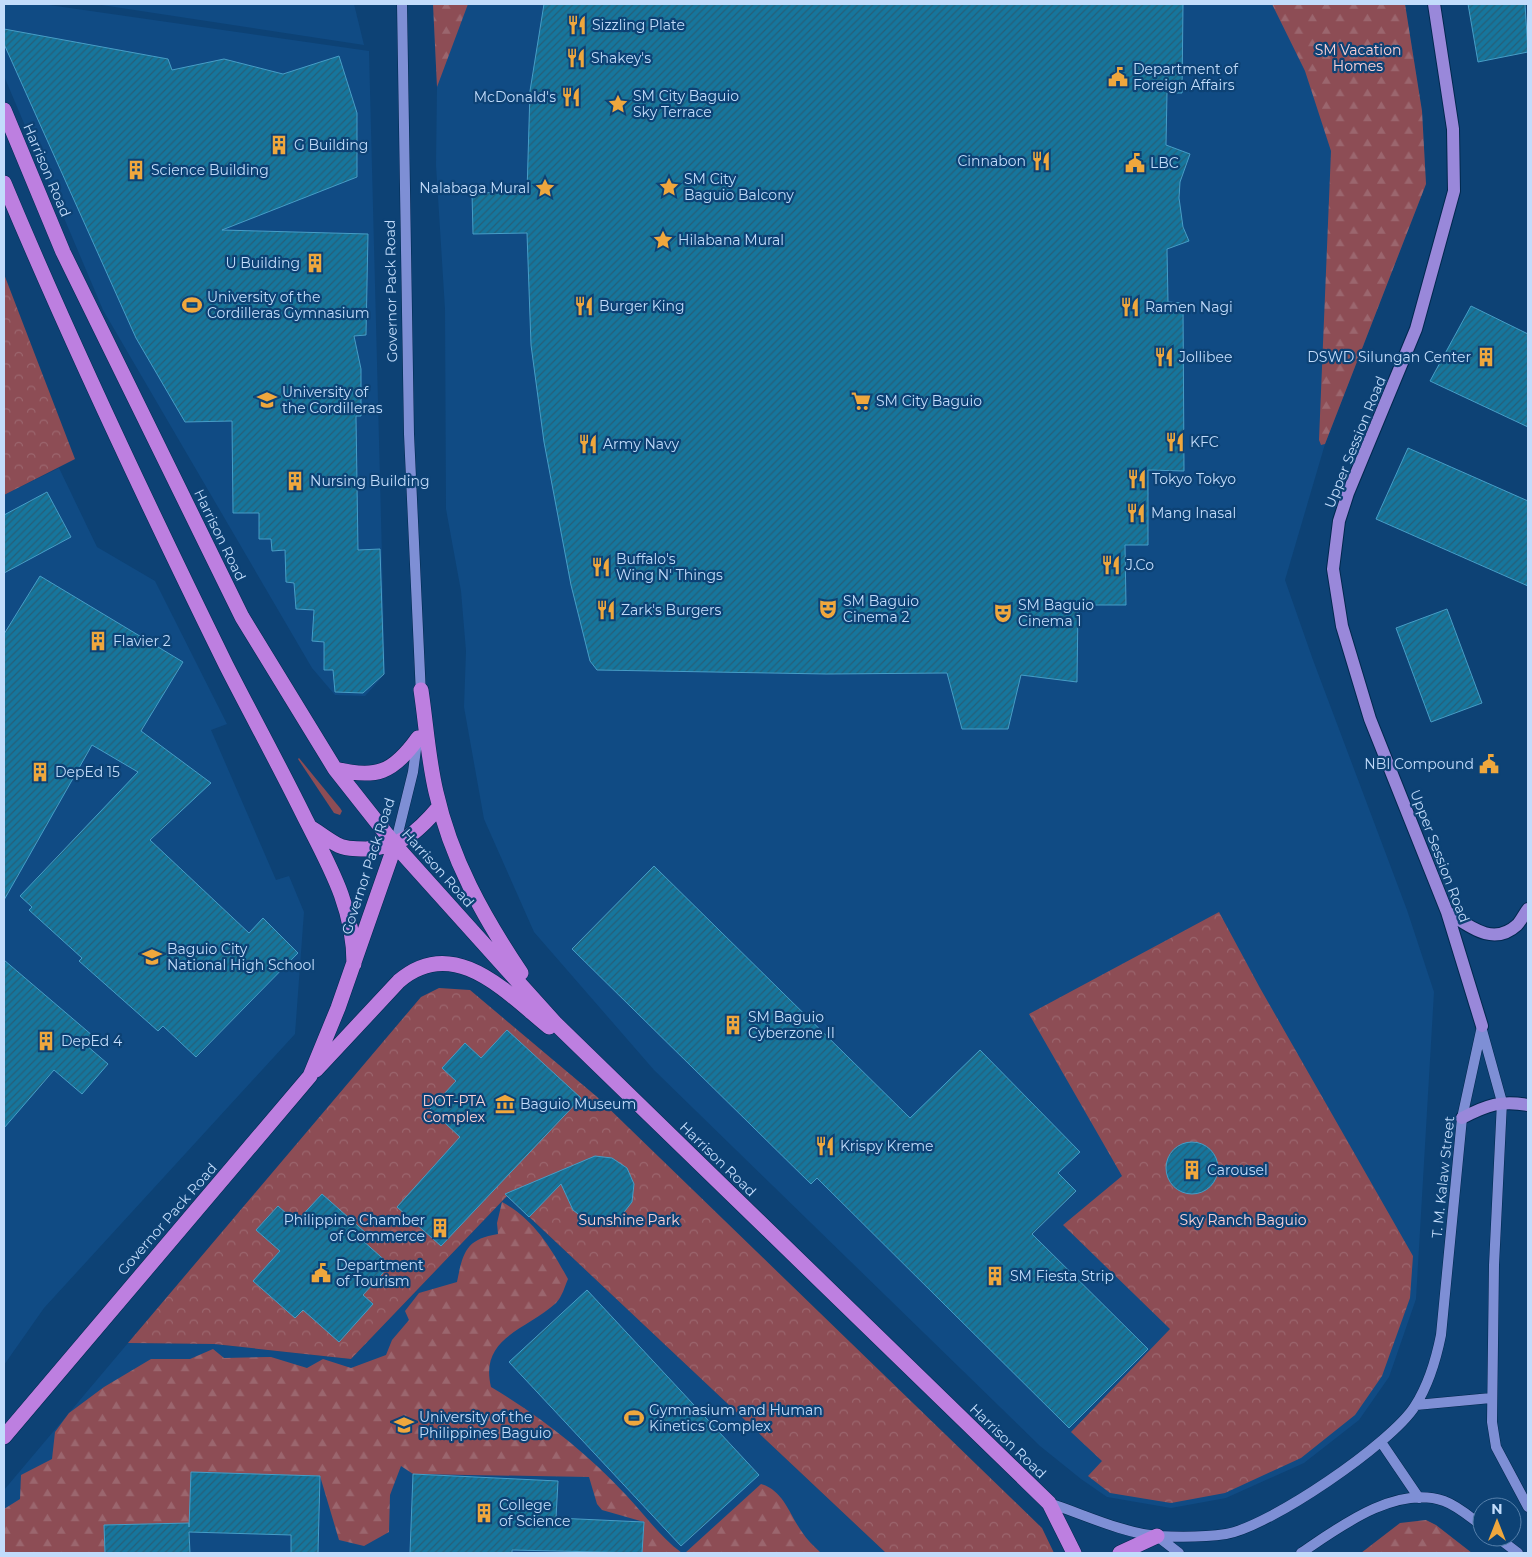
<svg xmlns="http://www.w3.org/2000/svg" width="1532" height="1557" font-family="Montserrat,sans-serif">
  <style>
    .built { fill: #104b84 }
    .grass { fill: #8d4d55 }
    .forest { fill: url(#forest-firs) }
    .park { fill: url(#park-crowns) }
    .building { fill: url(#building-hatch); stroke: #479dc6 }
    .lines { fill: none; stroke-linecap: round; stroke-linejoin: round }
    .secondary-casing { stroke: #01284e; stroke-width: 11 }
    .primary-casing { stroke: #01284e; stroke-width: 14 }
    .highway-casing { stroke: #01284e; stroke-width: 16 }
    .secondary { stroke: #7e8fd5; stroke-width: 10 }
    .primary { stroke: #9988da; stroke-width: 12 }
    .highway { stroke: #bd7fe0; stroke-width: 15 }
    .labels { text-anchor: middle; stroke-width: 4.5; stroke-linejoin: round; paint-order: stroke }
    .poi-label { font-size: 14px; fill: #c2dcfb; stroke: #0d4275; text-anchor: start }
    .park-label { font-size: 14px; fill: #fcd1d5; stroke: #0d4275 }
    .street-label { font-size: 14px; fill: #c2dcfb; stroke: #0d4275 }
  </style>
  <defs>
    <pattern id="forest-firs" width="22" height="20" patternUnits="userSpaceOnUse" patternTransform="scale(1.25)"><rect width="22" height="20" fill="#8d4d55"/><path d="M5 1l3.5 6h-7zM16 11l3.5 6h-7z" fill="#9b666e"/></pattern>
    <pattern id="park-crowns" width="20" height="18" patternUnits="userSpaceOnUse" patternTransform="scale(1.25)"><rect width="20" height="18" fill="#8d4d55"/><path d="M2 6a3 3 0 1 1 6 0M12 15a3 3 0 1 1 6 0" fill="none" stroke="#9b666e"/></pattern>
    <pattern id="building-hatch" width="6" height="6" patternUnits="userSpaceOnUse" patternTransform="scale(1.25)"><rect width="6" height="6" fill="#16769d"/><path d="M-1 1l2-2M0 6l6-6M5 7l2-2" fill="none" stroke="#265f78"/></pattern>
  </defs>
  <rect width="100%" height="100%" fill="#0d4275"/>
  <path class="built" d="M 4,4 L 42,4 L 369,51 L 385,674 L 365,696 L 335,695 L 312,668 L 103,310 L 4,76 Z
    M 95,4 L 354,4 L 364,45 Z
    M 433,4 L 1405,4 L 1422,111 L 1426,184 L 1325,444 L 1285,580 L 1313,660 L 1407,910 L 1434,992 L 1416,1299 L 1389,1377 L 1359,1420 L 1304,1463 L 1226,1498 L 1171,1508 L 1107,1497 L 1081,1479 L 1040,1446 L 654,1070 L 534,932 L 484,819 L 464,707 L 466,651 L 461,591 L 446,509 L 445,309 L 436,165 L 437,87 Z
    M 59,468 L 97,547 L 155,581 L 227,724 L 211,730 L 276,880 L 289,876 L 304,912 L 295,1034 L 44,1308 L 4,1365 L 4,495 Z
    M 507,1196 L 886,1553 L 4,1553 L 4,1490 L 128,1343 L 214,1344 L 351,1359 Z"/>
  <path class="grass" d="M 299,758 L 340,808 L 342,811 L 340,815 L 334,813 L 298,759 Z"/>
  <path class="forest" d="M 433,4 L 468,4 L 437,87 Z
    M 1272,4 L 1405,4 L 1422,111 L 1426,184 L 1325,444 L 1321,445 L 1319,440 L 1331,151 L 1305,71 Z
    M 502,1202 C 534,1219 551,1248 568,1279 C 565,1286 562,1297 556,1303 C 527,1330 479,1337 491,1387 C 541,1417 586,1452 626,1495 C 645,1515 660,1537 682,1553 L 642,1553 L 644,1522 L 602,1510 L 597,1504 L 589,1477 L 413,1474 L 401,1466 L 390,1495 L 389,1532 L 364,1546 L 339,1540 L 320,1476 L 192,1472 L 189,1523 L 104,1525 L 105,1553 L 4,1553 L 4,1509 L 20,1499 L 21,1475 L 52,1459 L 55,1432 L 69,1413 L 104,1387 L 151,1359 L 190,1359 L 213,1349 L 224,1358 L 271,1357 L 307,1368 L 323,1359 L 351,1368 L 386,1355 L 392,1340 L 409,1320 L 405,1311 L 419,1293 L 457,1282 C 463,1252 466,1239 498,1234 L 497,1223 Z
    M 761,1484 C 784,1491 789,1514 802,1532 C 807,1540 814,1546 821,1553 L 685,1553 Z
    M 1426,1520 L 1436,1525 L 1472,1553 L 1361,1553 L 1400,1523 Z"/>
  <path class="park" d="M 4,274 L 75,459 L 4,495 Z
    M 1219,912 L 1260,988 L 1413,1256 L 1410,1298 L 1382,1376 L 1355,1415 L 1301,1458 L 1225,1493 L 1171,1503 L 1110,1493 L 1088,1476 L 1102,1461 L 1071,1432 L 1170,1329 L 1063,1225 L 1122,1176 L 1029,1014 Z
    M 439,988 L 470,990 L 596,1096 L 1042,1528 L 1054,1553 L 886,1553 L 507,1196 L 351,1359 L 214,1344 L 128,1343 L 421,997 Z"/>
  <path class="building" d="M 544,4 L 1183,4 L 1182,93 L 1167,93 L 1166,145 L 1190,154 L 1180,182 L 1179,198 L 1183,227 L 1189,241 L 1167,249 L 1168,302 L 1183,303 L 1184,471 L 1148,470 L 1148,545 L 1125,545 L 1126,605 L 1078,605 L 1077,682 L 1021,675 L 1008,729 L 962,729 L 947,673 L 827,674 L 597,670 L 590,661 L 571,585 L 544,442 L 531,345 L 527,233 L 473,234 L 472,193 L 527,192 L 530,91 Z
    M 1468,4 L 1525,4 L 1528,52 L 1478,62 Z
    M 4,29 L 168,59 L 172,70 L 224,59 L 283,74 L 339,56 L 357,113 L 357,177 L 222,230 L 368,234 L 366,335 L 354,336 L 361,369 L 361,416 L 356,416 L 358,550 L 380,549 L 384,674 L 363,693 L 335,692 L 333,670 L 324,670 L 324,642 L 312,641 L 314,610 L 296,609 L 294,583 L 286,582 L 285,550 L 272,551 L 271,539 L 259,539 L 259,513 L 233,513 L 232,421 L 185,422 L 136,338 L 4,44 Z
    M 1471,306 L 1528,334 L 1528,427 L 1430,381 Z
    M 1408,448 L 1528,501 L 1528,586 L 1376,519 Z
    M 47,492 L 71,537 L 4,573 L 4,515 Z
    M 40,576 L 183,662 L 141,731 L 211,783 L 150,840 L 249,933 L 263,918 L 298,953 L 196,1057 L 163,1026 L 158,1031 L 79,961 L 82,958 L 29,910 L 32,907 L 20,896 L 138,772 L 92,745 L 4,900 L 4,634 Z
    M 1447,609 L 1482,703 L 1431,722 L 1396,628 Z
    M 654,866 L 910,1118 L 980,1050 L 1080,1152 L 1058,1173 L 1076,1191 L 1032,1234 L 1148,1349 L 1069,1428 L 817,1178 L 811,1184 L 572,949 Z
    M 4,960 L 93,1036 L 86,1045 L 108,1064 L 82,1094 L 54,1070 L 4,1128 Z
    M 507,1030 L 581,1098 L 441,1246 L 397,1207 L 460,1137 L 430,1109 L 456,1081 L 442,1068 L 465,1043 L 481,1058 Z
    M1166 1168a26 26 0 1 1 52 0a26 26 0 1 1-52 0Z
    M 595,1156 L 612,1158 L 627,1168 L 634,1184 L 632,1202 L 621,1216 L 605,1223 L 587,1221 L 573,1210 L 561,1184 L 529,1217 L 505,1194 Z
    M 322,1194 L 366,1233 L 361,1239 L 390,1265 L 363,1295 L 373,1304 L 339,1342 L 303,1310 L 295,1318 L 253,1281 L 280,1251 L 256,1230 L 278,1206 L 296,1222 Z
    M 587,1290 L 759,1475 L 681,1546 L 509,1362 Z
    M 191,1472 L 320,1476 L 318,1553 L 291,1553 L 291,1535 L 189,1532 L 190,1553 L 105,1553 L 104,1525 L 189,1523 L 189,1527 Z
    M 413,1474 L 558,1481 L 556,1518 L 644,1522 L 642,1553 L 512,1550 L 512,1553 L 410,1553 Z"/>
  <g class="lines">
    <defs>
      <path id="secondary" d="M 402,4 L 409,434 L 421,695
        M 395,845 L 413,772 L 417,742
        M 1482,1030 L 1502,1102 L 1494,1265 L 1492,1422 L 1496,1447 L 1528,1507
        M 1416,1405 L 1491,1398
        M 1381,1442 L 1419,1498
        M 1049,1503 C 1083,1514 1122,1533 1158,1536 C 1179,1537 1205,1537 1226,1534 C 1269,1527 1392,1443 1415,1406 C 1429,1384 1436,1360 1441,1335 L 1462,1118 L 1482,1026
        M 1157,1536 L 1179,1553
        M 1497,1537 L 1518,1553
        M 1301,1553 C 1338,1528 1396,1484 1444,1501 C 1458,1506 1470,1517 1482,1526"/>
      <path id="primary" d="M 1434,4 L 1453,129 L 1454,191 L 1416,329 L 1348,493 L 1339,521 L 1333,569 L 1342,626 L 1370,719 L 1447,912 L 1482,1026
        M 1447,912 C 1469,926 1493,947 1517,925 C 1521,921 1524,914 1528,909
        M 1462,1118 C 1487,1105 1501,1100 1528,1105"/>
      <path id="highway" d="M 4,110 L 63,252 L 242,617 L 335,769 L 395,845 L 556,1024 L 1049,1503 L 1074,1553
        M 4,183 C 72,346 148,506 226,665 C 252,716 280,767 305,818 C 330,867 354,908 354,964
        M 421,690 C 426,723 428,758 436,792 C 451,859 483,916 521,973
        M 335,769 C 376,779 393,773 418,738
        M 310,827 C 318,832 327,839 336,844 C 344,849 356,849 366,849 C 401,847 417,833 439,807
        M 316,1070 L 399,981 C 454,934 506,992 549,1027
        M 4,1437 L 310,1076 L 338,1008 L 395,845
        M 1120,1553 L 1157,1536"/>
    </defs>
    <use href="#secondary" class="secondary-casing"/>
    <use href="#primary" class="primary-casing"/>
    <use href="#highway" class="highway-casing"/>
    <use href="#secondary" class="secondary"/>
    <use href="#primary" class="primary"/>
    <use href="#highway" class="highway"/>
  </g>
  <defs>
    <symbol id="restaurant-bare" viewBox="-9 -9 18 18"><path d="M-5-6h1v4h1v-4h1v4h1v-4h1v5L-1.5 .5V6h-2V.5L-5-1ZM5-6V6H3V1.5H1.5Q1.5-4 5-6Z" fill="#efa73d" stroke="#0d4275" stroke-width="2.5" paint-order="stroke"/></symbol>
    <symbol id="civic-bare" viewBox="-9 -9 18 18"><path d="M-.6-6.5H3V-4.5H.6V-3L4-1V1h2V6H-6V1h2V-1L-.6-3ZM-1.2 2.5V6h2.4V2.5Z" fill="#efa73d" stroke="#0d4275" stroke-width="2.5" paint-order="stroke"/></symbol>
    <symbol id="sight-bare" viewBox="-9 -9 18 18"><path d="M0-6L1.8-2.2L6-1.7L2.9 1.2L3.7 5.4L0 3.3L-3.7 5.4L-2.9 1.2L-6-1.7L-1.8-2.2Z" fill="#efa73d" stroke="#0d4275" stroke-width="2.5" paint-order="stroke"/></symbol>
    <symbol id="building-bare" viewBox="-9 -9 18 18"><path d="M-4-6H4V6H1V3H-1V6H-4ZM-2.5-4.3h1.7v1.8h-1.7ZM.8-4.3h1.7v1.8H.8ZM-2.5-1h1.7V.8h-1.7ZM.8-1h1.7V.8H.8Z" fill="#efa73d" stroke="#0d4275" stroke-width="2.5" paint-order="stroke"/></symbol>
    <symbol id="stadium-bare" viewBox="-9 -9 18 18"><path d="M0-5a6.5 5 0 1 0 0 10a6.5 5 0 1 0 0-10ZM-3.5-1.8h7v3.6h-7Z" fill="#efa73d" stroke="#0d4275" stroke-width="2.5" paint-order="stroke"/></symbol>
    <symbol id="university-bare" viewBox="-9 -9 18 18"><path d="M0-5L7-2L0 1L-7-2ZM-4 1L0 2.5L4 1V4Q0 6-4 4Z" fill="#efa73d" stroke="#0d4275" stroke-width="2.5" paint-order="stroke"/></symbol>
    <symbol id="supermarket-bare" viewBox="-9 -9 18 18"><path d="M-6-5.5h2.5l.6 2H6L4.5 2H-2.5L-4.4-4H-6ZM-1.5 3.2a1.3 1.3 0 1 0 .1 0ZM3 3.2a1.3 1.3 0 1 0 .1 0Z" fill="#efa73d" stroke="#0d4275" stroke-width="2.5" paint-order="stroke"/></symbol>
    <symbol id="theatre-bare" viewBox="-9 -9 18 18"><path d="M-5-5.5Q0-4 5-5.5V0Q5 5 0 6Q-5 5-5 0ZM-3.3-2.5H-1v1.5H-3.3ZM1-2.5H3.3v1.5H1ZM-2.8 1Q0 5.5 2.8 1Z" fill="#efa73d" stroke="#0d4275" stroke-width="2.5" paint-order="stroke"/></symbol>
    <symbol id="school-bare" viewBox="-9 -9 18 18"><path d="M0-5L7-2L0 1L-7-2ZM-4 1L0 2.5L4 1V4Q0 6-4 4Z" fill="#efa73d" stroke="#0d4275" stroke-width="2.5" paint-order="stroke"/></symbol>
    <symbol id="museum-bare" viewBox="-9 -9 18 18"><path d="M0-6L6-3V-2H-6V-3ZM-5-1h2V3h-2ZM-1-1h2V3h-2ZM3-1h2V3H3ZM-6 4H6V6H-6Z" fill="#efa73d" stroke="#0d4275" stroke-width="2.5" paint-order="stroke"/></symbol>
  </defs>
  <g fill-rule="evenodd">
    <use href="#restaurant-bare" x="563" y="11" width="28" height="28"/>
    <use href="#restaurant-bare" x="562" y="44" width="28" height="28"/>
    <use href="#civic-bare" x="1104" y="63" width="28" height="28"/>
    <use href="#restaurant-bare" x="557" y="83" width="28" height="28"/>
    <use href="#sight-bare" x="604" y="90" width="28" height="28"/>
    <use href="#building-bare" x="265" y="131" width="28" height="28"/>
    <use href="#restaurant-bare" x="1027" y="147" width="28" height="28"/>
    <use href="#civic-bare" x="1121" y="149" width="28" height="28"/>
    <use href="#building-bare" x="122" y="156" width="28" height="28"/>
    <use href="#sight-bare" x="655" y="173" width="28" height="28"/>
    <use href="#sight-bare" x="531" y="174" width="28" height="28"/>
    <use href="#sight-bare" x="649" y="226" width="28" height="28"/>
    <use href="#building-bare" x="301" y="249" width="28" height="28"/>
    <use href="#stadium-bare" x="178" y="291" width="28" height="28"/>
    <use href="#restaurant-bare" x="570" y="292" width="28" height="28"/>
    <use href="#restaurant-bare" x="1116" y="293" width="28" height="28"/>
    <use href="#restaurant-bare" x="1150" y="343" width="28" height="28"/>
    <use href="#building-bare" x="1472" y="343" width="28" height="28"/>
    <use href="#university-bare" x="253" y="386" width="28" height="28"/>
    <use href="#supermarket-bare" x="847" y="387" width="28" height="28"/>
    <use href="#restaurant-bare" x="1161" y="428" width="28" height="28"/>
    <use href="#restaurant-bare" x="574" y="430" width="28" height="28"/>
    <use href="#restaurant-bare" x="1123" y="465" width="28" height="28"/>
    <use href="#building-bare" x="281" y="467" width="28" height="28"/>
    <use href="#restaurant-bare" x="1122" y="499" width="28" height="28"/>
    <use href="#restaurant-bare" x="1097" y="551" width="28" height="28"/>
    <use href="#restaurant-bare" x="587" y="553" width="28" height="28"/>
    <use href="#theatre-bare" x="814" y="595" width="28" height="28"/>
    <use href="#restaurant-bare" x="592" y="596" width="28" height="28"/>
    <use href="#theatre-bare" x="989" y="599" width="28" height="28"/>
    <use href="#building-bare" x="84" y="627" width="28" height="28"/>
    <use href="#civic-bare" x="1475" y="750" width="28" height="28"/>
    <use href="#building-bare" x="26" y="758" width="28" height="28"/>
    <use href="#school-bare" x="138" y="943" width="28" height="28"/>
    <use href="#building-bare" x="719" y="1011" width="28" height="28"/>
    <use href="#building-bare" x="32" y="1027" width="28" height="28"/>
    <use href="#museum-bare" x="491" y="1090" width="28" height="28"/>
    <use href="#restaurant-bare" x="811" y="1132" width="28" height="28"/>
    <use href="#building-bare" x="1178" y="1156" width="28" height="28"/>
    <use href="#building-bare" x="426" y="1214" width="28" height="28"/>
    <use href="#civic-bare" x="307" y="1259" width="28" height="28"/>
    <use href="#building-bare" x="981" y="1262" width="28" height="28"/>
    <use href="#stadium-bare" x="620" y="1404" width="28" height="28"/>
    <use href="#university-bare" x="390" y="1411" width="28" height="28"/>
    <use href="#building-bare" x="470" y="1499" width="28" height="28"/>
  </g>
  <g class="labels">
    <g class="poi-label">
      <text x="592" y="30">Sizzling Plate</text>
      <text x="591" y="63">Shakey's</text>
      <text x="1133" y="74">Department of<tspan x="1133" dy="16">Foreign Affairs</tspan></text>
      <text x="633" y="101">SM City Baguio<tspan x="633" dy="16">Sky Terrace</tspan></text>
      <text x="556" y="102" text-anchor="end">McDonald's</text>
      <text x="294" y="150">G Building</text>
      <text x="1026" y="166" text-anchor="end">Cinnabon</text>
      <text x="1150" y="168">LBC</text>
      <text x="151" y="175">Science Building</text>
      <text x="684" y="184">SM City<tspan x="684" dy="16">Baguio Balcony</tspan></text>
      <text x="530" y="193" text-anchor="end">Nalabaga Mural</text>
      <text x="678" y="245">Hilabana Mural</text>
      <text x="300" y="268" text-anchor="end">U Building</text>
      <text x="207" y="302">University of the<tspan x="207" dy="16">Cordilleras Gymnasium</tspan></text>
      <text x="599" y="311">Burger King</text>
      <text x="1145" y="312">Ramen Nagi</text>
      <text x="1179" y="362">Jollibee</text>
      <text x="1471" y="362" text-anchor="end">DSWD Silungan Center</text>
      <text x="282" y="397">University of<tspan x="282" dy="16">the Cordilleras</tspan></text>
      <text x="876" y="406">SM City Baguio</text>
      <text x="1190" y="447">KFC</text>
      <text x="603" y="449">Army Navy</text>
      <text x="1152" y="484">Tokyo Tokyo</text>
      <text x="310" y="486">Nursing Building</text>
      <text x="1151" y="518">Mang Inasal</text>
      <text x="616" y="564">Buffalo's<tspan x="616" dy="16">Wing N' Things</tspan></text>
      <text x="1126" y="570">J.Co</text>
      <text x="843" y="606">SM Baguio<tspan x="843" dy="16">Cinema 2</tspan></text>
      <text x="1018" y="610">SM Baguio<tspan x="1018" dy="16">Cinema 1</tspan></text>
      <text x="621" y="615">Zark's Burgers</text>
      <text x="113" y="646">Flavier 2</text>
      <text x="1474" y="769" text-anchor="end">NBI Compound</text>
      <text x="55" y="777">DepEd 15</text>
      <text x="167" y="954">Baguio City<tspan x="167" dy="16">National High School</tspan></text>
      <text x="748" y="1022">SM Baguio<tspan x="748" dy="16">Cyberzone II</tspan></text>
      <text x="61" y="1046">DepEd 4</text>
      <text x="520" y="1109">Baguio Museum</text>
      <text x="840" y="1151">Krispy Kreme</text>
      <text x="1207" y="1175">Carousel</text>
      <text x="425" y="1225" text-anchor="end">Philippine Chamber<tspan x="425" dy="16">of Commerce</tspan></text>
      <text x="336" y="1270">Department<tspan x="336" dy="16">of Tourism</tspan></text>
      <text x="1010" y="1281">SM Fiesta Strip</text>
      <text x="649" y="1415">Gymnasium and Human<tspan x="649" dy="16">Kinetics Complex</tspan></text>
      <text x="419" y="1422">University of the<tspan x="419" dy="16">Philippines Baguio</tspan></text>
      <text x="499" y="1510">College<tspan x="499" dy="16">of Science</tspan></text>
    </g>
    <g class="park-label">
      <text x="1358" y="55">SM Vacation<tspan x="1358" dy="16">Homes</tspan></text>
      <text x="454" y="1106">DOT-PTA<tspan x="454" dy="16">Complex</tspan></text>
      <text x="629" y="1225">Sunshine Park</text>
      <text x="1243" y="1225">Sky Ranch Baguio</text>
    </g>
    <g class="street-label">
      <text transform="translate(47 170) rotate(67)" y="5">Harrison Road</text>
      <text transform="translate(391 291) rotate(-91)" y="5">Governor Pack Road</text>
      <text transform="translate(1355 442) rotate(-68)" y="5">Upper Session Road</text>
      <text transform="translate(220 535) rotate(64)" y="5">Harrison Road</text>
      <text transform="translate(1440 856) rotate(69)" y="5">Upper Session Road</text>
      <text transform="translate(368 866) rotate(-72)" y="5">Governor Pack Road</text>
      <text transform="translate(438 868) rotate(48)" y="5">Harrison Road</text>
      <text transform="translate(718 1159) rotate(44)" y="5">Harrison Road</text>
      <text transform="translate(1443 1177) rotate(-84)" y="5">T. M. Kalaw Street</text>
      <text transform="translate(167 1219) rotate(-49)" y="5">Governor Pack Road</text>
      <text transform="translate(1008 1441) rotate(44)" y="5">Harrison Road</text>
    </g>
  </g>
  <rect width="1532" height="1557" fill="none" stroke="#c2dcfb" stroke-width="10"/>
  <g transform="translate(1497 1522)"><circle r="24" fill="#0d4275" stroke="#5580ab"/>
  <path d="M0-4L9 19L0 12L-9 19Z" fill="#efa73d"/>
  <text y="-8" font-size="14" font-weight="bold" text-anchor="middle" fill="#c2dcfb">N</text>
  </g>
</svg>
